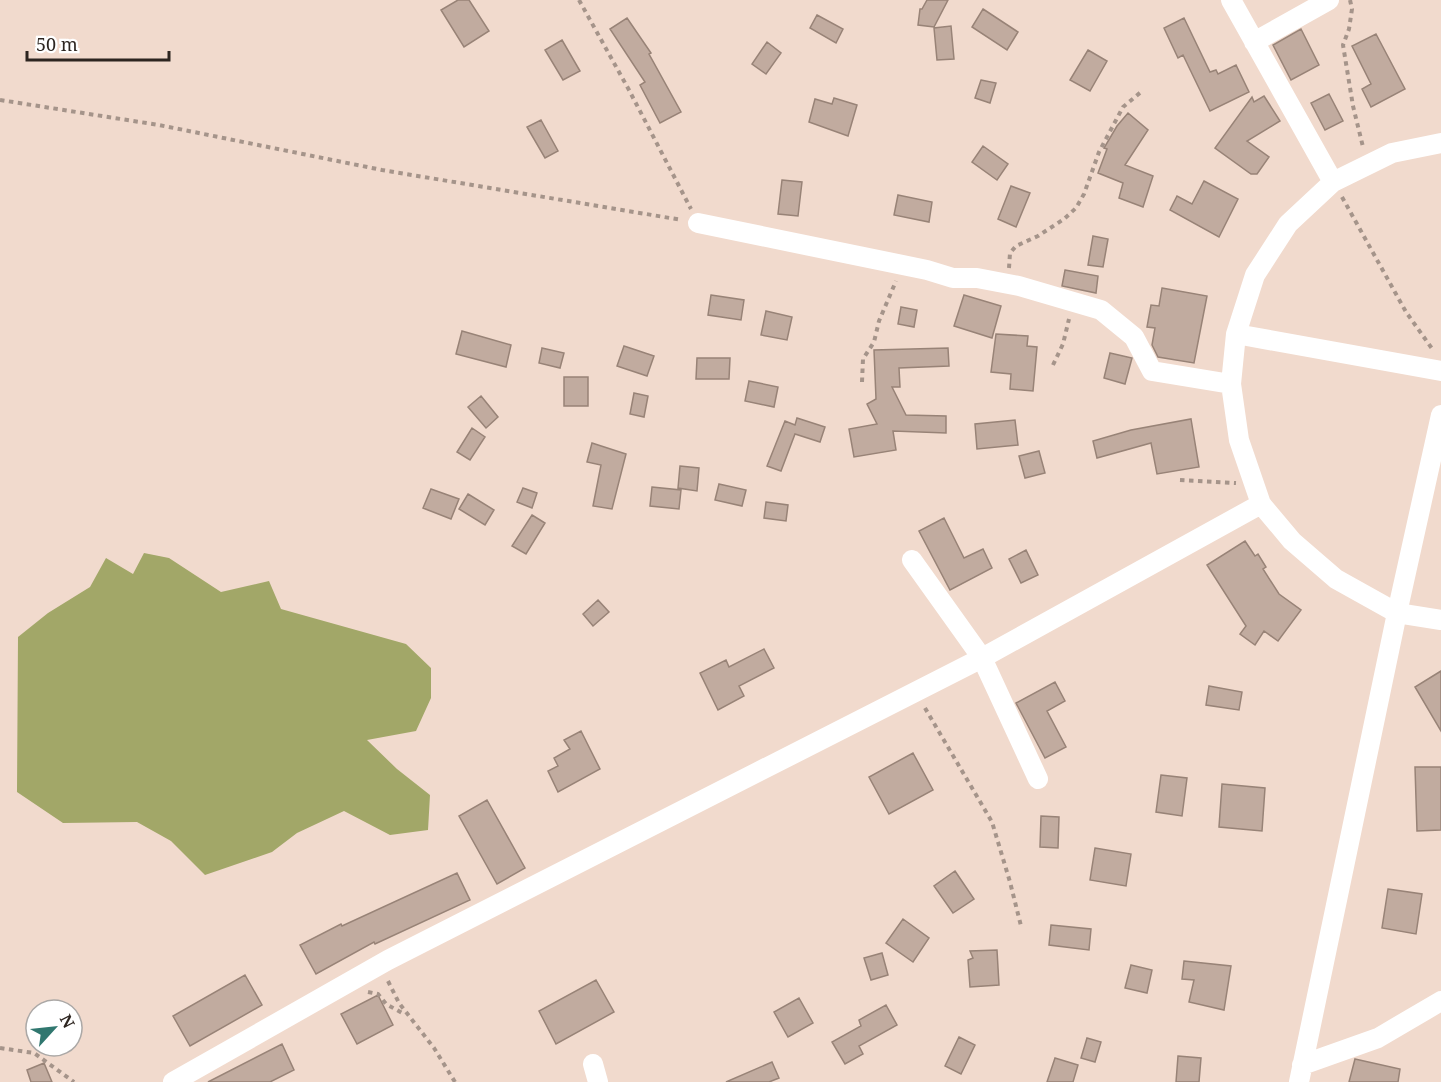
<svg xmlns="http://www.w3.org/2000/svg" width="1441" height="1082" font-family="'Noto Serif',serif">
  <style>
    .forest { fill: #a2a768 }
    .building { fill: #c1ab9f; stroke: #988377; stroke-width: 1.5 }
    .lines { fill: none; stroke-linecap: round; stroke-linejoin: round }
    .path { stroke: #a5948a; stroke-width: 4; stroke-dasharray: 4.5 4.5; stroke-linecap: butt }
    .minor { stroke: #fff; stroke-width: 20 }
  </style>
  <rect width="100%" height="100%" fill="#f1dacd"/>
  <path class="forest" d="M 144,553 L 169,558 L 221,592 L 269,581 L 281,609 L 406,644 L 431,668 L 431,698 L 416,731 L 367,740 L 397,769 L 430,795 L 428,830 L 390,835 L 344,811 L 297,833 L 272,852 L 205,875 L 171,841 L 137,822 L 63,823 L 17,792 L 18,637 L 48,613 L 90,587 L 106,558 L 133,574 Z"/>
  <path class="building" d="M 458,0 L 469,0 L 489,31 L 464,47 L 441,10 Z
    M 927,0 L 948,0 L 934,27 L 918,25 L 920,9 L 922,9 Z
    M 983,9 L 1018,32 L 1007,50 L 972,27 Z
    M 817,15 L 843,29 L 836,43 L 810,28 Z
    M 627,18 L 651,53 L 649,54 L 681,112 L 660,123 L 640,85 L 645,82 L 610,29 Z
    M 1184,18 L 1210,72 L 1216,70 L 1218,74 L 1236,65 L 1249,92 L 1210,111 L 1183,55 L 1178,58 L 1164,28 Z
    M 951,26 L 954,59 L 937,60 L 934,28 Z
    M 1301,29 L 1319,65 L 1291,80 L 1273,45 Z
    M 1376,34 L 1405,89 L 1371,107 L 1362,89 L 1371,84 L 1352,46 Z
    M 562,40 L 580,71 L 563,80 L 545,50 Z
    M 767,42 L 781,53 L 766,74 L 752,64 Z
    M 1088,50 L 1107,61 L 1090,91 L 1070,80 Z
    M 981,80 L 996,83 L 990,103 L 975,98 Z
    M 1329,94 L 1343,121 L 1325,130 L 1311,103 Z
    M 1264,96 L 1280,121 L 1247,141 L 1269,157 L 1257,174 L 1251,174 L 1215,148 L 1252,97 L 1254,102 Z
    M 834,98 L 857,105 L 848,136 L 809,122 L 815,99 L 832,104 Z
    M 1128,113 L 1148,130 L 1125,165 L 1153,176 L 1143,207 L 1119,198 L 1123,183 L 1098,173 L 1107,149 L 1104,148 L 1117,126 Z
    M 541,120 L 558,151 L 545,158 L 527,127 Z
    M 983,146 L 1008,164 L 997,180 L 972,162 Z
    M 782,180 L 802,182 L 798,216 L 778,214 Z
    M 1204,181 L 1238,199 L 1219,237 L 1170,210 L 1177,196 L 1192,204 Z
    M 1011,186 L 1030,193 L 1016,227 L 998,219 Z
    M 898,195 L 932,202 L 929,222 L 894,215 Z
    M 1093,236 L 1108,239 L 1103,267 L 1088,265 Z
    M 1065,270 L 1098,276 L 1096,293 L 1062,286 Z
    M 1162,288 L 1207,296 L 1194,363 L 1158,357 L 1152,345 L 1155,328 L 1147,327 L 1151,305 L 1159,306 Z
    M 711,295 L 744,300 L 741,320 L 708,315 Z
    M 964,295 L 1001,306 L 992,338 L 954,326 Z
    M 901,307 L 917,310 L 914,327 L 898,324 Z
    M 766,311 L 792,317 L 787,340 L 761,335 Z
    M 462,331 L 511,345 L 506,367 L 456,354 Z
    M 996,334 L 1028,336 L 1027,346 L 1037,347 L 1033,391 L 1010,389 L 1011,374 L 991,372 Z
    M 624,346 L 654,356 L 647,376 L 617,366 Z
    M 542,348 L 564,353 L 560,368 L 539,363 Z
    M 948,348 L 949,366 L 899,368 L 900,387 L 892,387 L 906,415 L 946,416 L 946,433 L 893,431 L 896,450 L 854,457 L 849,429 L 877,424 L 867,404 L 876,399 L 874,350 Z
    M 1110,353 L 1132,358 L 1125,384 L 1104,378 Z
    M 697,358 L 730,358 L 729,379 L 696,379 Z
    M 564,377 L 588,377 L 588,406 L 564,406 Z
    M 749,381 L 778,387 L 774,407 L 745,401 Z
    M 634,393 L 648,396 L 644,417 L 630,414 Z
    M 481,396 L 498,417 L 486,428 L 468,407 Z
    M 797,418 L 825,427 L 820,442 L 795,434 L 781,471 L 767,466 L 785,421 L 795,425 Z
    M 1191,419 L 1199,467 L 1157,474 L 1151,443 L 1097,458 L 1093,441 L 1131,430 Z
    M 1015,420 L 1018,445 L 977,449 L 975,424 Z
    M 472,428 L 485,437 L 470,460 L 457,452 Z
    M 592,443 L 626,454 L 612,509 L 593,506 L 601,465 L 587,462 Z
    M 1039,451 L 1045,473 L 1025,478 L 1019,456 Z
    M 680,466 L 699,468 L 697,491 L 678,488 Z
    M 719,484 L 746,490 L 742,506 L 715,500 Z
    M 652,487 L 681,490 L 679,509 L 650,506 Z
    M 523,488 L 537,493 L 532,508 L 517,502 Z
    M 431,489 L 459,499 L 451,519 L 423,508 Z
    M 468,494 L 494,510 L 485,525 L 459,509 Z
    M 766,502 L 788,505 L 786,521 L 764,518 Z
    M 532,515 L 545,523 L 526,554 L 512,546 Z
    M 944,518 L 964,558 L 983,549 L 992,568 L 950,590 L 919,531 Z
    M 1245,541 L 1255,556 L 1258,554 L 1266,567 L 1263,569 L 1279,594 L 1301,610 L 1278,641 L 1264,631 L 1255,645 L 1240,634 L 1246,626 L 1207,565 Z
    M 1026,550 L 1038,575 L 1021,583 L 1009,559 Z
    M 598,600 L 609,612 L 593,626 L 583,614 Z
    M 764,649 L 774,668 L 739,686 L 744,696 L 718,710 L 700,673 L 726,660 L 729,667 Z
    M 1441,671 L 1441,731 L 1415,687 Z
    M 1055,682 L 1065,701 L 1047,711 L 1066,747 L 1045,758 L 1016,703 Z
    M 1209,686 L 1242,692 L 1239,710 L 1206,705 Z
    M 581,731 L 600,769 L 558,792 L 548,771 L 558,766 L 554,758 L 570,749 L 564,740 Z
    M 913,753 L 933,790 L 889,814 L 869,777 Z
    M 1415,767 L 1441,767 L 1441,830 L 1417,831 Z
    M 1161,775 L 1187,778 L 1182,816 L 1156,812 Z
    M 1222,784 L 1265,788 L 1262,831 L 1219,827 Z
    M 487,800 L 525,868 L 497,884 L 459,816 Z
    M 1041,816 L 1059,817 L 1058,848 L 1040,847 Z
    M 1095,848 L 1131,854 L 1126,886 L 1090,880 Z
    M 955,871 L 974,899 L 953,913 L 934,886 Z
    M 457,873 L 470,900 L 375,944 L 374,942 L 316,974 L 300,945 L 341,924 L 342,926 Z
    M 1388,889 L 1422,894 L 1416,934 L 1382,928 Z
    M 903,919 L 929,938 L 913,962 L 886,943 Z
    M 1051,925 L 1091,929 L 1089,950 L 1049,945 Z
    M 997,950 L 999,985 L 970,987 L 968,960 L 973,958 L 970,951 Z
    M 882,953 L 888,975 L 871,980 L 864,958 Z
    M 1184,961 L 1231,966 L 1224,1010 L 1189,1002 L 1194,980 L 1182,979 Z
    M 1131,965 L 1152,970 L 1147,993 L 1125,988 Z
    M 245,975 L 262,1005 L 190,1046 L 173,1016 Z
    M 596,980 L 614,1012 L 556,1044 L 539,1011 Z
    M 378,995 L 393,1025 L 357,1044 L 341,1014 Z
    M 799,998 L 813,1023 L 788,1037 L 774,1012 Z
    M 886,1005 L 897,1025 L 859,1046 L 863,1054 L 845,1064 L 832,1042 L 861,1026 L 859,1020 Z
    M 959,1037 L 975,1045 L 961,1074 L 945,1066 Z
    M 1087,1038 L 1101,1042 L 1095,1062 L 1081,1058 Z
    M 282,1044 L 294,1070 L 270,1082 L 208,1082 Z
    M 1178,1056 L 1201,1058 L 1199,1082 L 1176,1082 Z
    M 1055,1058 L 1078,1065 L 1073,1082 L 1047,1082 Z
    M 1355,1059 L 1400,1069 L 1398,1082 L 1349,1082 Z
    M 772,1062 L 779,1078 L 769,1082 L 726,1082 Z
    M 44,1063 L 52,1082 L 31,1082 L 27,1070 Z"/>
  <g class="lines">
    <path class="path" d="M 579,0 L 629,90 L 691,209
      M 1350,0 L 1352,9 L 1349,29 L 1343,45 L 1353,106 L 1363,147
      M 0,100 L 159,125 L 382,170 L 682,220
      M 1342,197 L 1406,312 L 1433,350
      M 1009,268 L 1010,253 L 1016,246 L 1038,236 L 1064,219 L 1076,208 L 1084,194 L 1099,152 L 1123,107 L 1141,92
      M 1053,365 L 1063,344 L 1069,319
      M 862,382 L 863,359 L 874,342 L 879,321 L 896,281
      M 1180,480 L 1236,483
      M 925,708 L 992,822 L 1010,882 L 1021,926
      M 388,981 L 399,1003 L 434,1048 L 455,1082
      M 368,992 L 378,994 L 386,1004 L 404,1014
      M 0,1048 L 34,1053 L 74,1082"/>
    <path class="minor" d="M 1231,0 L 1333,182
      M 1254,42 L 1329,0
      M 1441,143 L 1392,153 L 1333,182 L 1288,224 L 1255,275 L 1236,334 L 1231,384 L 1239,440 L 1261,504 L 1292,541 L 1336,579 L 1397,613 L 1441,620
      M 698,223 L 927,270 L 953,278 L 977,278 L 1019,286 L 1101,310 L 1134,337 L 1152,371 L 1231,384
      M 1236,334 L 1441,371
      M 912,560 L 982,658 L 1038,779
      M 593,1064 L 598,1082
      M 1302,1065 L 1378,1038 L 1441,1001
      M 173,1082 L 388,960 L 982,658 L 1261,504
      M 1299,1082 L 1397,613 L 1441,415"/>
  </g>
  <g transform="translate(54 1028) rotate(63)"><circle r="28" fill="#ffffff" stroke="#aba8a6" stroke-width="1.5"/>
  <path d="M0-4.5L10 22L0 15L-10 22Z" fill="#30776f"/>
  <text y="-9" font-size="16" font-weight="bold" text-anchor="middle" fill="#2d2520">N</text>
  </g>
  <path d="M27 51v9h142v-9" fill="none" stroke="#2d2520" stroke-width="3"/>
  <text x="36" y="51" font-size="18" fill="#2d2520" stroke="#ffffff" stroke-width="4.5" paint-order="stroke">50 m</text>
</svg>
